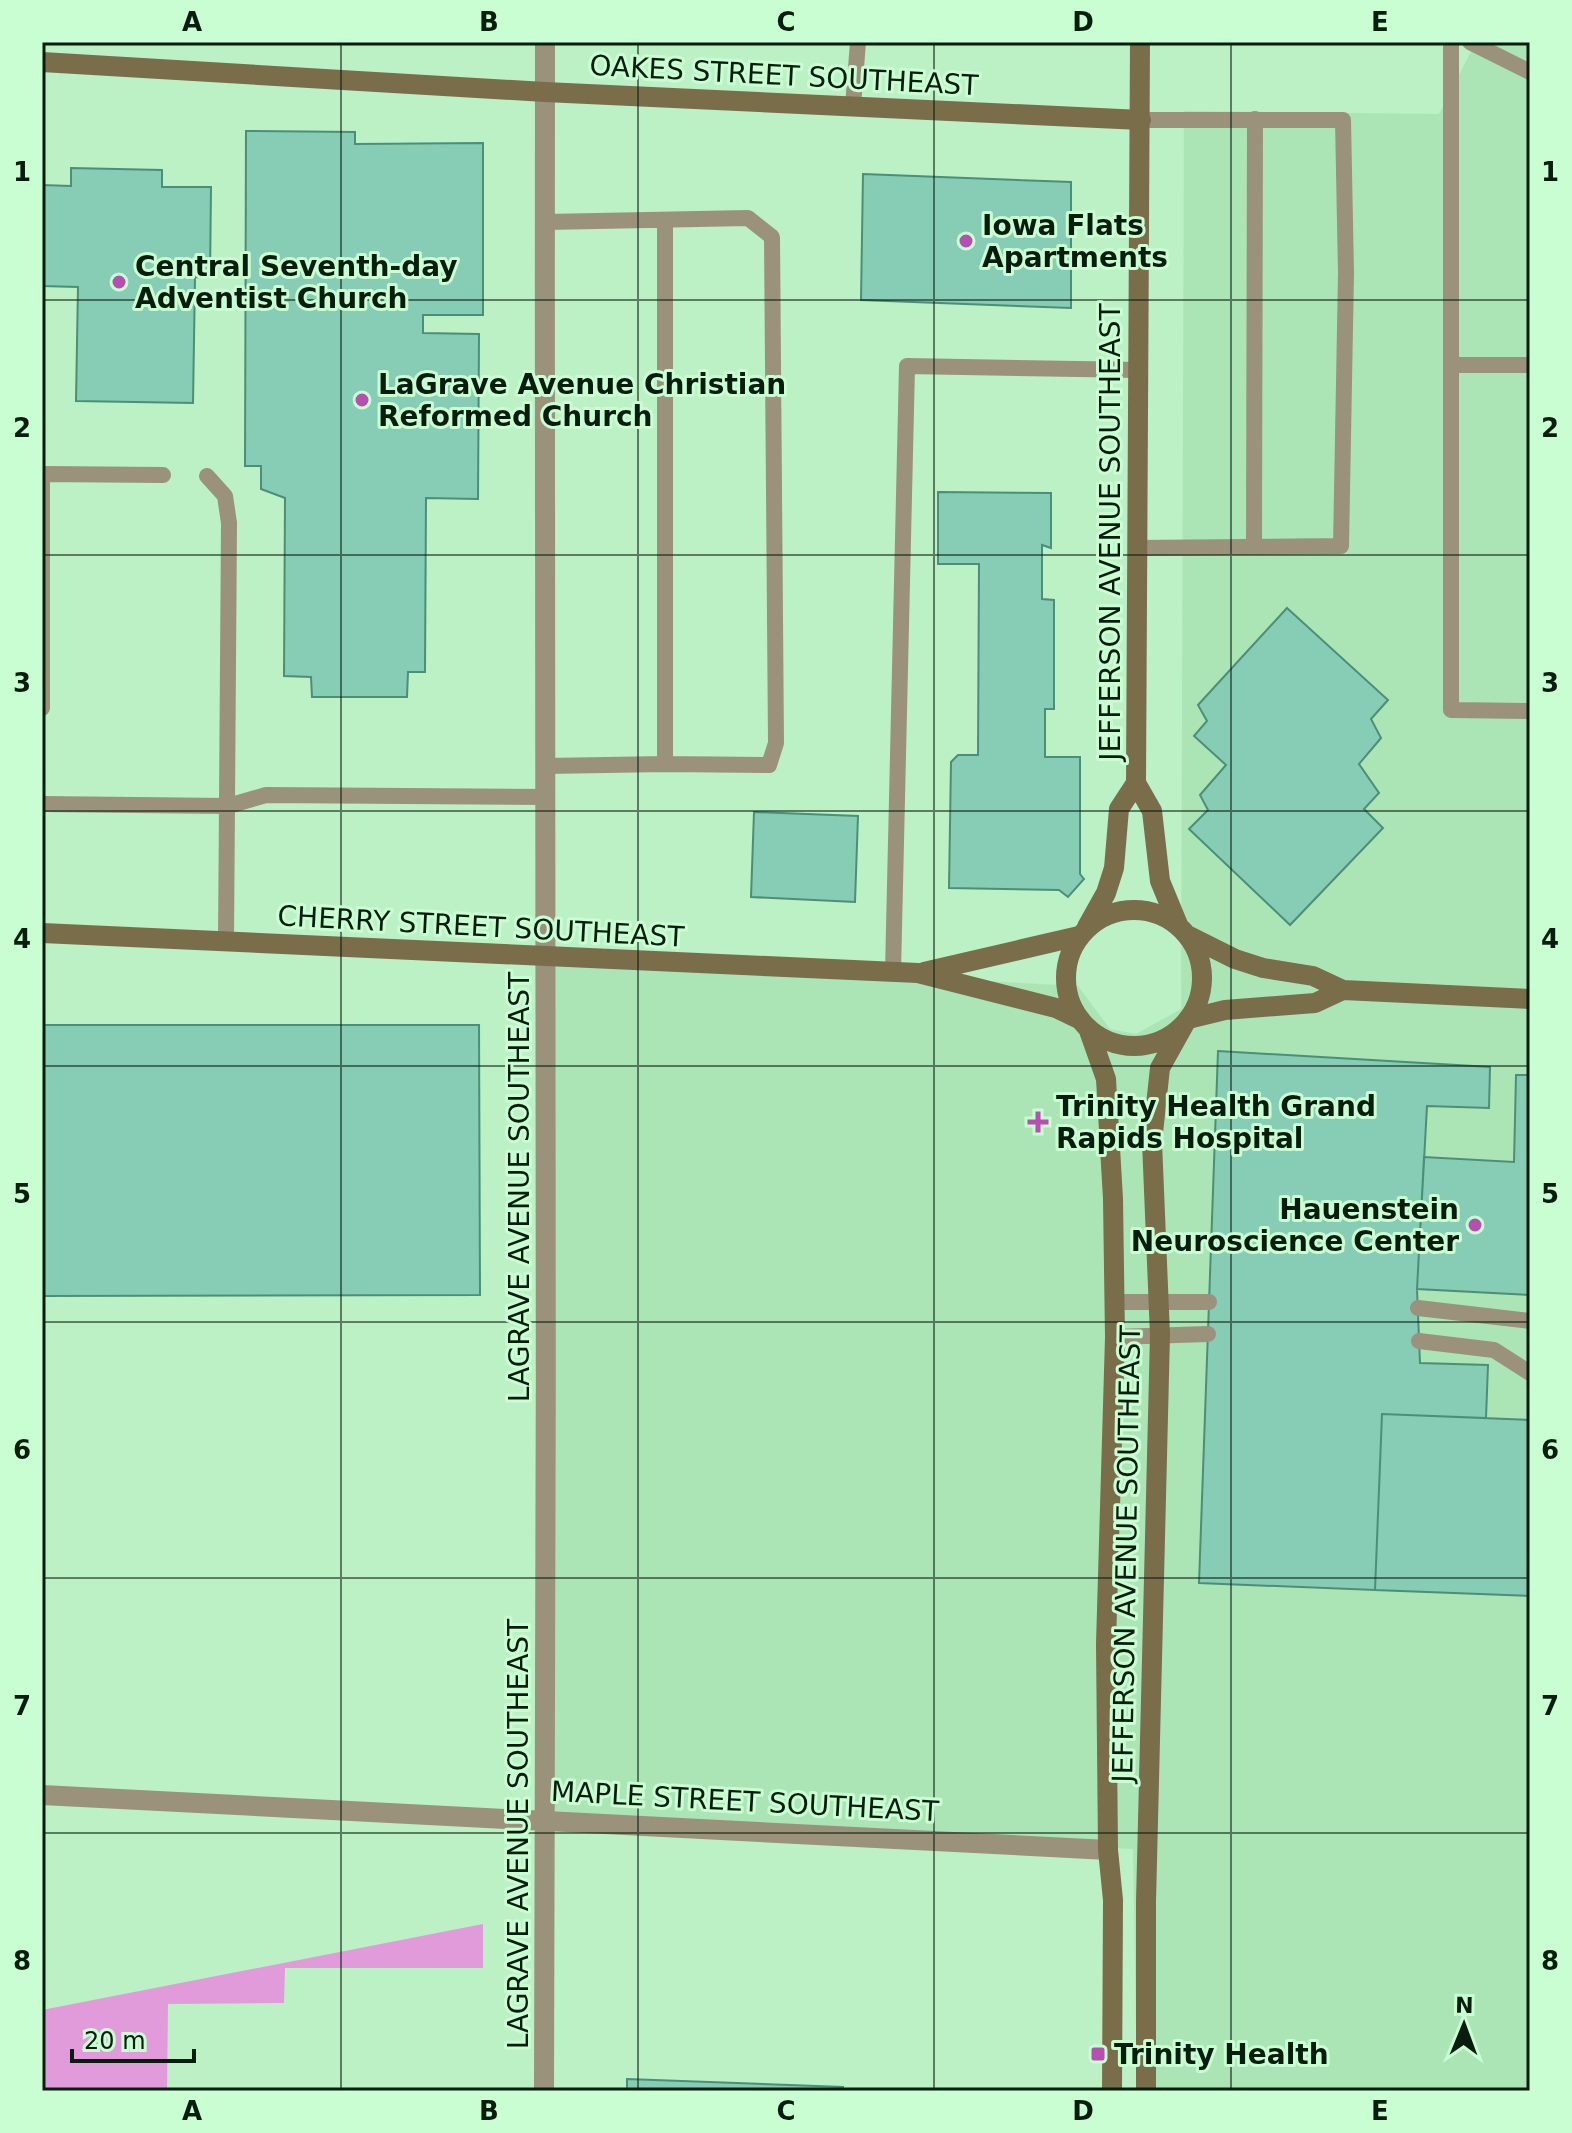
<svg xmlns="http://www.w3.org/2000/svg" width="1572" height="2133" font-family="'DejaVu Sans',sans-serif">
  <style>
    .built { fill: #abe5b6 }
    .green { fill: #e19bda }
    .building { fill: #87ccb4; stroke: #4b8f78; stroke-width: 2 }
    .lines { fill: none; stroke-linecap: round; stroke-linejoin: round }
    .lane { stroke: #9b927b; stroke-width: 16 }
    .street { stroke: #9b927b; stroke-width: 20 }
    .secondary { stroke: #7a6d4a; stroke-width: 20 }
    .grid { fill: none; stroke: #091d0e; stroke-width: 2; stroke-opacity: 0.55 }
    .poi-dot { fill: #b74eb1; stroke: #c9fdd2; stroke-width: 3 }
    .labels { text-anchor: middle; stroke-width: 6; stroke-linejoin: round; paint-order: stroke }
    .street-label { font-size: 28px; fill: #091d0e; stroke: #c9fdd2 }
    .poi-label { font-size: 28px; font-weight: bold; fill: #091d0e; stroke: #c9fdd2; text-anchor: start }
    .neatline { fill: none; stroke: #091d0e; stroke-width: 3 }
    .grid-label { font-size: 26px; text-anchor: middle; font-weight: bold; fill: #091d0e }
  </style>
  <rect width="100%" height="100%" fill="#bcf0c5"/>
  <path class="built" d="M 1476,42 L 1530,42 L 1530,2091 L 1137,2091 L 1133,1849 L 543,1819 L 546,958 L 1078,986 L 1110,1029 L 1136,1034 L 1181,1009 L 1184,111 L 1439,114 Z"/>
  <path class="green" d="M 483,1924 L 483,1968 L 285,1968 L 284,2003 L 168,2004 L 167,2091 L 42,2091 L 42,2010 Z"/>
  <path class="building" d="M 246,131 L 355,132 L 355,144 L 483,143 L 483,315 L 423,315 L 423,333 L 479,334 L 478,499 L 426,498 L 425,672 L 408,672 L 407,697 L 312,697 L 311,677 L 284,676 L 285,498 L 261,489 L 261,466 L 245,466 Z
    M 71,168 L 162,170 L 162,187 L 211,187 L 210,278 L 195,277 L 193,403 L 76,401 L 78,287 L 42,286 L 42,185 L 71,186 Z
    M 863,174 L 1071,182 L 1071,308 L 861,300 Z
    M 938,492 L 1051,493 L 1051,548 L 1042,545 L 1042,599 L 1054,600 L 1054,709 L 1045,709 L 1045,757 L 1080,757 L 1080,874 L 1084,879 L 1068,897 L 1059,890 L 949,888 L 951,762 L 958,755 L 978,755 L 979,564 L 938,564 Z
    M 1287,608 L 1388,700 L 1371,719 L 1381,738 L 1359,764 L 1379,793 L 1364,809 L 1383,828 L 1290,925 L 1189,829 L 1208,810 L 1200,795 L 1226,765 L 1194,736 L 1207,721 L 1198,705 Z
    M 754,812 L 858,816 L 855,902 L 751,897 Z
    M 42,1025 L 479,1025 L 480,1295 L 42,1296 Z
    M 1218,1051 L 1490,1067 L 1489,1108 L 1427,1106 L 1417,1289 L 1420,1363 L 1488,1365 L 1486,1418 L 1382,1414 L 1375,1590 L 1199,1583 Z
    M 1516,1075 L 1530,1075 L 1530,1295 L 1417,1289 L 1424,1157 L 1514,1162 Z
    M 1382,1414 L 1530,1420 L 1530,1596 L 1375,1590 Z
    M 627,2079 L 843,2087 L 843,2091 L 627,2091 Z"/>
  <g class="lines">
    <path class="lane" d="M 1451,42 L 1451,710 L 1530,711
      M 1470,42 L 1530,72
      M 853,106 L 858,42
      M 546,222 L 748,218 L 772,237 L 776,743 L 769,765 L 665,764 L 665,221
      M 1452,365 L 1530,365
      M 42,474 L 42,708
      M 43,474 L 163,475
      M 207,476 L 225,496 L 229,523 L 226,942
      M 1254,547 L 1255,119
      M 1138,548 L 1341,546 L 1346,273 L 1343,120 L 1141,120
      M 546,766 L 665,764
      M 42,804 L 228,806 L 266,795 L 546,797
      M 893,972 L 907,366 L 1139,370
      M 1115,1302 L 1209,1302
      M 1418,1308 L 1530,1321
      M 1115,1337 L 1208,1334
      M 1419,1341 L 1494,1350 L 1530,1373"/>
    <path class="street" d="M 42,1795 L 1108,1850
      M 544,2091 C 548,1408 544,725 545,42"/>
    <path class="secondary" d="M 1140,42 L 1136,783 L 1152,811 L 1160,881 L 1179,927
      M 42,62 L 545,92 L 1141,120
      M1066 978a68 68 0 1 1 136 0a68 68 0 1 1-136 0Z
      M 1087,927 L 1106,893 L 1114,868 L 1119,809 L 1136,783
      M 42,933 L 918,973 L 1056,1008 L 1081,1020
      M 1189,936 L 1235,959 L 1263,968 L 1313,976 L 1343,990 L 1530,999
      M 924,972 L 1079,936
      M 1188,1019 L 1225,1010 L 1315,1003 L 1343,990
      M 1088,1028 L 1106,1079 L 1113,1199 L 1115,1337 L 1106,1644 L 1108,1850 L 1113,1900 L 1112,2091
      M 1146,2091 L 1146,1902 L 1160,1335 L 1152,1142 L 1160,1068 L 1184,1025"/>
  </g>
  <path class="grid" d="M 341,42 L 341,2091M 638,42 L 638,2091M 934,42 L 934,2091M 1231,42 L 1231,2091M 42,300 L 1530,300M 42,555 L 1530,555M 42,811 L 1530,811M 42,1066 L 1530,1066M 42,1322 L 1530,1322M 42,1578 L 1530,1578M 42,1833 L 1530,1833"/>
  <g class="poi-dot">
    <circle cx="966" cy="241" r="8"/>
    <circle cx="119" cy="282" r="8"/>
    <circle cx="362" cy="400" r="8"/>
    <path d="M1034 1110h8v8h8v8h-8v8h-8v-8h-8v-8h8z"/>
    <circle cx="1475" cy="1225" r="8"/>
    <rect x="1090" y="2046" width="16" height="16" rx="4"/>
  </g>
  <g class="labels">
    <g class="street-label">
      <text transform="translate(784 75) rotate(3)" y="10">OAKES STREET SOUTHEAST</text>
      <text transform="translate(1110 532) rotate(-90)" y="10">JEFFERSON AVENUE SOUTHEAST</text>
      <text transform="translate(481 926) rotate(3)" y="10">CHERRY STREET SOUTHEAST</text>
      <text transform="translate(519 1187) rotate(-90)" y="10">LAGRAVE AVENUE SOUTHEAST</text>
      <text transform="translate(1126 1554) rotate(-89)" y="10">JEFFERSON AVENUE SOUTHEAST</text>
      <text transform="translate(745 1801) rotate(3)" y="10">MAPLE STREET SOUTHEAST</text>
      <text transform="translate(518 1834) rotate(-90)" y="10">LAGRAVE AVENUE SOUTHEAST</text>
    </g>
    <g class="poi-label">
      <text x="982" y="235">Iowa Flats<tspan x="982" dy="32">Apartments</tspan></text>
      <text x="135" y="276">Central Seventh-day<tspan x="135" dy="32">Adventist Church</tspan></text>
      <text x="378" y="394">LaGrave Avenue Christian<tspan x="378" dy="32">Reformed Church</tspan></text>
      <text x="1056" y="1116">Trinity Health Grand<tspan x="1056" dy="32">Rapids Hospital</tspan></text>
      <text x="1459" y="1219" text-anchor="end">Hauenstein<tspan x="1459" dy="32">Neuroscience Center</tspan></text>
      <text x="1114" y="2064">Trinity Health</text>
    </g>
  </g>
  <rect width="1572" height="2133" fill="none" stroke="#c9fdd2" stroke-width="88"/>
  <g transform="translate(1464 2025) rotate(1)" stroke="#c9fdd2" stroke-width="6" paint-order="stroke">
  <path d="M0-6L14 30L0 20L-14 30Z" fill="#091d0e"/>
  <text y="-12" font-size="22" font-weight="bold" text-anchor="middle" fill="#091d0e">N</text>
  </g>
  <path d="M72 2049v12h122v-12" fill="none" stroke="#091d0e" stroke-width="4"/>
  <text x="84" y="2049" font-size="24" fill="#091d0e" stroke="#c9fdd2" stroke-width="6" paint-order="stroke">20 m</text>
  <rect x="44" y="44" width="1484" height="2045" class="neatline"/>
  <g class="grid-label">
    <text x="192" y="31">A</text>
    <text x="489" y="31">B</text>
    <text x="786" y="31">C</text>
    <text x="1083" y="31">D</text>
    <text x="1380" y="31">E</text>
    <text x="22" y="181">1</text>
    <text x="1550" y="181">1</text>
    <text x="22" y="437">2</text>
    <text x="1550" y="437">2</text>
    <text x="22" y="692">3</text>
    <text x="1550" y="692">3</text>
    <text x="22" y="948">4</text>
    <text x="1550" y="948">4</text>
    <text x="22" y="1203">5</text>
    <text x="1550" y="1203">5</text>
    <text x="22" y="1459">6</text>
    <text x="1550" y="1459">6</text>
    <text x="22" y="1715">7</text>
    <text x="1550" y="1715">7</text>
    <text x="22" y="1970">8</text>
    <text x="1550" y="1970">8</text>
    <text x="192" y="2120">A</text>
    <text x="489" y="2120">B</text>
    <text x="786" y="2120">C</text>
    <text x="1083" y="2120">D</text>
    <text x="1380" y="2120">E</text>
  </g>
</svg>
